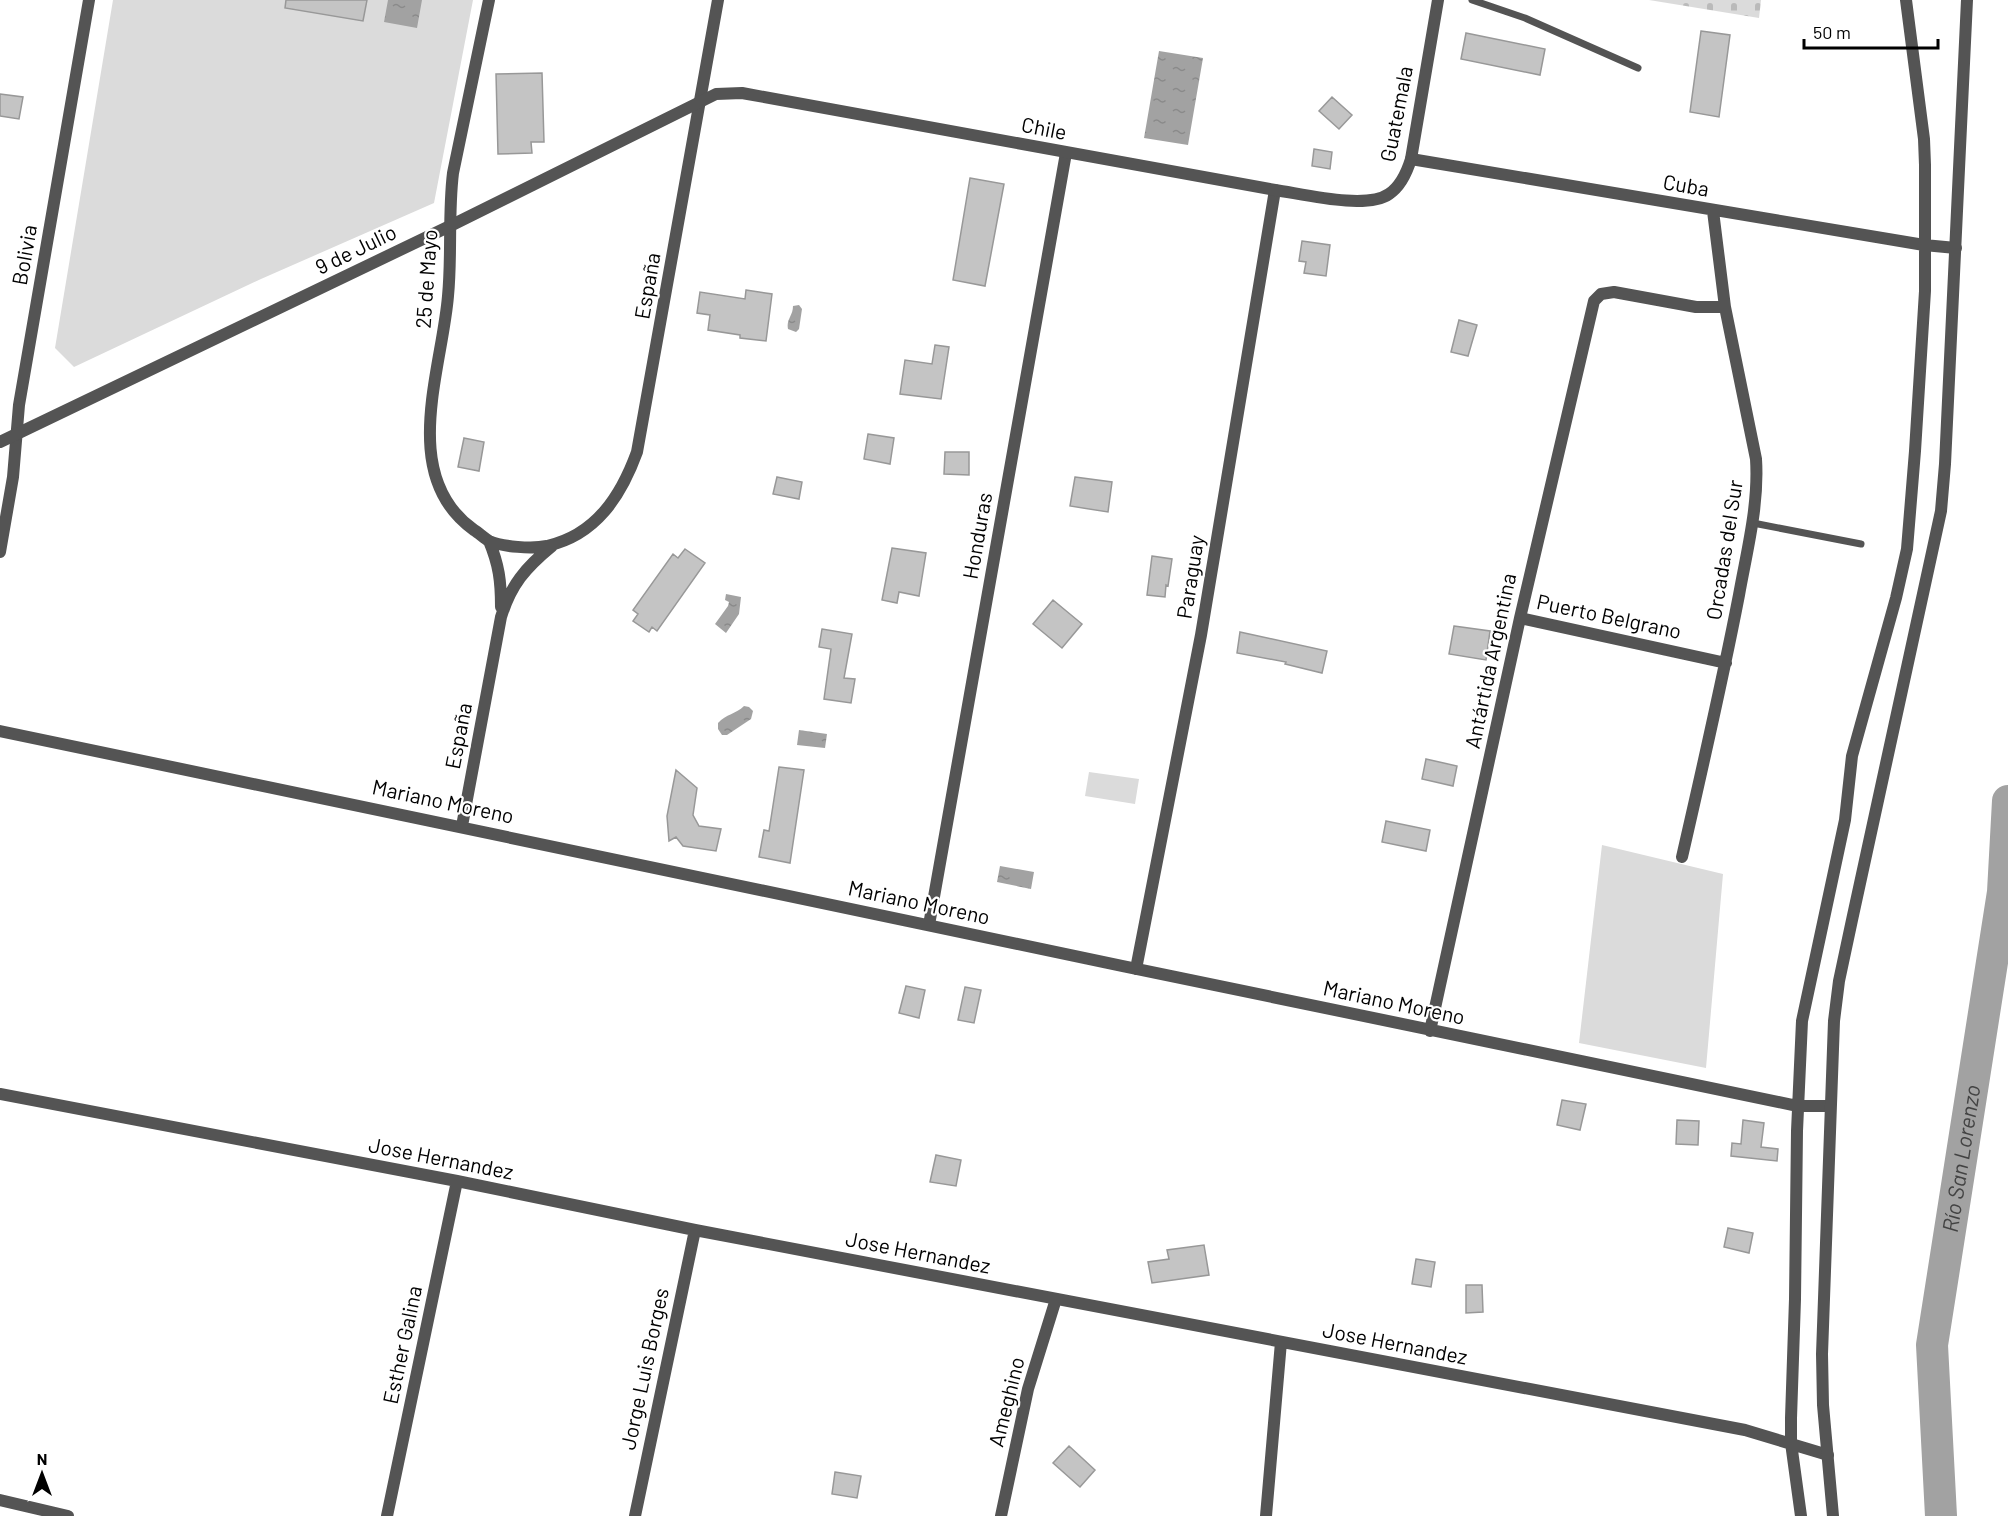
<svg xmlns="http://www.w3.org/2000/svg" width="2008" height="1516" font-family="Barlow,sans-serif">
  <style>
    .cemetery { fill: url(#cemetery-stones) }
    .pitch { fill: #dbdbdb }
    .water { fill: url(#water-ripples) }
    .lines { fill: none; stroke-linecap: round; stroke-linejoin: round }
    .river { stroke: #a2a2a2; stroke-width: 32 }
    .building { fill: #c4c4c4; stroke: #989898; stroke-width: 1.5 }
    .service { stroke: #545454; stroke-width: 7 }
    .minor { stroke: #545454; stroke-width: 12 }
    .tertiary { stroke: #545454; stroke-width: 12 }
    .labels { text-anchor: middle; stroke-width: 4.5; stroke-linejoin: round; paint-order: stroke }
    .street-label { font-size: 21px; fill: #000; stroke: #fff }
    .water-label { font-size: 22px; font-style: italic; fill: #434343; stroke: #fff }
  </style>
  <defs>
    <pattern id="cemetery-stones" width="16" height="16" patternUnits="userSpaceOnUse" patternTransform="scale(1.5)"><rect width="16" height="16" fill="#dbdbdb"/><path d="M2 7V4a2 2 0 0 1 4 0v3zM10 15v-3a2 2 0 0 1 4 0v3z" fill="#bababa"/></pattern>
    <pattern id="water-ripples" width="26" height="14" patternUnits="userSpaceOnUse" patternTransform="scale(1.5)"><rect width="26" height="14" fill="#a2a2a2"/><path d="M2 4q2-2 4 0t4 0M15 11q2-2 4 0t4 0" fill="none" stroke="#8a8a8a"/></pattern>
  </defs>
  <rect width="100%" height="100%" fill="#fff"/>
  <path class="cemetery" d="M 1649,0 L 1761,0 L 1759,18 Z"/>
  <path class="pitch" d="M 113,0 L 473,0 L 434,203 L 261,279 L 74,367 L 55,348 Z
    M 1089,772 L 1139,779 L 1135,804 L 1085,796 Z
    M 1602,845 L 1723,874 L 1706,1068 L 1579,1043 Z"/>
  <path class="water" d="M 388,0 L 422,0 L 417,28 L 384,22 Z
    M 1159,51 L 1203,58 L 1188,145 L 1144,138 Z
    M 799,305 L 802,309 L 799,329 L 796,332 L 788,329 C 786,319 793,316 793,306 Z
    M 726,594 L 741,597 L 739,614 L 726,633 L 715,624 L 728,606 L 729,602 L 725,600 Z
    M 744,706 L 749,707 L 753,711 L 751,719 L 727,735 L 722,735 L 718,729 L 718,723 C 726,714 736,714 744,706 Z
    M 799,730 L 827,734 L 825,748 L 797,745 Z
    M 1000,866 L 1034,872 L 1031,889 L 997,882 Z"/>
  <g class="lines">
    <path class="river" id="s1" d="M 1941,1516 L 1932,1345 L 2003,892 L 2008,801"/>
  </g>
  <path class="building" d="M 286,0 L 367,0 L 363,21 L 285,8 Z
    M 1701,31 L 1730,35 L 1719,117 L 1690,112 Z
    M 1466,33 L 1545,49 L 1540,75 L 1461,59 Z
    M 542,73 L 544,142 L 531,142 L 532,153 L 498,154 L 496,74 Z
    M 0,94 L 23,97 L 19,119 L 0,116 Z
    M 1332,97 L 1352,115 L 1339,129 L 1319,111 Z
    M 1314,149 L 1332,152 L 1330,169 L 1312,166 Z
    M 970,178 L 1004,184 L 985,286 L 953,280 Z
    M 1302,241 L 1330,245 L 1326,276 L 1304,273 L 1306,262 L 1299,261 Z
    M 746,290 L 772,294 L 766,341 L 740,338 L 740,335 L 708,330 L 710,315 L 697,313 L 700,292 L 745,299 Z
    M 1459,320 L 1477,325 L 1468,356 L 1451,352 Z
    M 935,345 L 949,347 L 941,399 L 900,394 L 905,360 L 932,364 Z
    M 868,434 L 894,438 L 890,464 L 864,459 Z
    M 464,438 L 484,442 L 479,471 L 458,467 Z
    M 945,452 L 969,452 L 969,475 L 944,474 Z
    M 777,477 L 802,482 L 799,499 L 773,494 Z
    M 1075,477 L 1112,482 L 1108,512 L 1070,506 Z
    M 892,548 L 926,553 L 919,596 L 899,592 L 897,603 L 882,600 Z
    M 685,549 L 705,563 L 657,631 L 652,627 L 649,632 L 633,621 L 638,614 L 633,610 L 673,554 L 678,558 Z
    M 1152,556 L 1172,559 L 1168,586 L 1166,585 L 1165,597 L 1147,595 Z
    M 1053,600 L 1082,624 L 1062,648 L 1033,624 Z
    M 1454,626 L 1490,631 L 1486,660 L 1449,654 Z
    M 822,629 L 852,634 L 844,678 L 855,679 L 851,703 L 824,699 L 831,649 L 819,647 Z
    M 1240,632 L 1327,651 L 1322,673 L 1285,664 L 1286,662 L 1237,653 Z
    M 1426,759 L 1457,766 L 1453,786 L 1422,779 Z
    M 779,767 L 804,770 L 790,863 L 759,857 L 764,830 L 769,831 Z
    M 676,770 L 697,788 L 693,815 L 699,826 L 721,829 L 716,851 L 683,846 L 676,837 L 669,841 L 667,816 Z
    M 1386,821 L 1430,830 L 1426,851 L 1382,842 Z
    M 906,986 L 925,990 L 919,1018 L 899,1013 Z
    M 965,987 L 981,990 L 974,1023 L 958,1020 Z
    M 1562,1100 L 1586,1104 L 1580,1130 L 1557,1125 Z
    M 1677,1120 L 1699,1121 L 1698,1145 L 1676,1144 Z
    M 1743,1120 L 1764,1123 L 1761,1147 L 1778,1149 L 1777,1161 L 1731,1156 L 1732,1143 L 1741,1144 Z
    M 936,1155 L 961,1160 L 956,1186 L 930,1182 Z
    M 1728,1228 L 1753,1233 L 1749,1253 L 1724,1247 Z
    M 1204,1245 L 1209,1275 L 1152,1283 L 1148,1262 L 1169,1259 L 1167,1250 Z
    M 1416,1259 L 1435,1262 L 1431,1287 L 1412,1284 Z
    M 1466,1285 L 1482,1285 L 1483,1312 L 1466,1313 Z
    M 1069,1446 L 1095,1470 L 1080,1487 L 1053,1463 Z
    M 835,1472 L 861,1476 L 857,1498 L 832,1494 Z"/>
  <g class="lines">
    <path class="service" d="M 1472,0 L 1525,18 L 1638,68
      M 1753,523 L 1861,544"/>
    <path class="minor" d="M 489,0 L 453,173 C 448,214 452,255 448,296 C 442,370 398,476 474,530 C 479,533 484,538 489,541 C 503,547 532,549 547,546 C 596,535 621,496 637,452 L 718,0
      M 1411,159 L 1924,245 L 1956,248
      M 489,541 C 499,565 501,581 501,607
      M 0,552 L 13,477 L 19,405 L 89,0
      M 1520,618 L 1726,663
      M 0,731 C 600,854 1198,984 1798,1106 L 1830,1106
      M 462,826 L 501,617 C 511,585 525,568 552,546
      M 1682,857 C 1702,770 1722,683 1739,595 C 1747,550 1759,505 1756,459 L 1725,307 L 1713,211
      M 929,925 L 1066,153
      M 1136,969 L 1201,635 L 1275,190
      M 1430,1031 L 1520,618 L 1594,301 L 1601,294 L 1614,292 L 1696,307 L 1725,307
      M 0,1094 L 457,1181 L 695,1230 L 1745,1430 L 1828,1455
      M 0,1500 L 68,1516
      M 387,1516 L 457,1181
      M 635,1516 L 695,1230
      M 1001,1516 L 1028,1389 L 1056,1299
      M 1266,1516 L 1281,1342
      M 1801,1516 L 1791,1443 L 1791,1418 L 1795,1299 L 1797,1131 L 1802,1021 L 1845,820 L 1852,756 L 1896,598 L 1907,549 L 1915,451 L 1925,291 L 1925,165 L 1924,139 L 1906,0"/>
    <path class="tertiary" d="M 0,442 L 450,226 L 716,94 L 742,93 L 1275,190 C 1303,194 1366,210 1389,194 C 1401,186 1407,172 1411,159 L 1438,0
      M 1833,1516 L 1823,1405 L 1822,1354 L 1834,1021 L 1839,981 L 1852,920 L 1941,511 L 1945,464 L 1967,0"/>
  </g>
  <g class="labels">
    <g class="street-label">
      <text transform="translate(1397 114) rotate(-79)" y="7">Guatemala</text>
      <text transform="translate(1044 129) rotate(11)" y="7">Chile</text>
      <text transform="translate(1686 186) rotate(10)" y="7">Cuba</text>
      <text transform="translate(356 250) rotate(-26)" y="7">9 de Julio</text>
      <text transform="translate(25 255) rotate(-80)" y="7">Bolivia</text>
      <text transform="translate(427 279) rotate(-86)" y="7">25 de Mayo</text>
      <text transform="translate(648 286) rotate(-80)" y="7">España</text>
      <text transform="translate(978 536) rotate(-80)" y="7">Honduras</text>
      <text transform="translate(1725 550) rotate(-81)" y="7">Orcadas del Sur</text>
      <text transform="translate(1191 577) rotate(-81)" y="7">Paraguay</text>
      <text transform="translate(1609 617) rotate(12)" y="7">Puerto Belgrano</text>
      <text transform="translate(1491 661) rotate(-78)" y="7">Antártida Argentina</text>
      <text transform="translate(459 736) rotate(-79)" y="7">España</text>
      <text transform="translate(443 802) rotate(12)" y="7">Mariano Moreno</text>
      <text transform="translate(919 903) rotate(12)" y="7">Mariano Moreno</text>
      <text transform="translate(1394 1003) rotate(12)" y="7">Mariano Moreno</text>
      <text transform="translate(441 1159) rotate(11)" y="7">Jose Hernandez</text>
      <text transform="translate(918 1253) rotate(11)" y="7">Jose Hernandez</text>
      <text transform="translate(1395 1344) rotate(11)" y="7">Jose Hernandez</text>
      <text transform="translate(403 1345) rotate(-78)" y="7">Esther Galina</text>
      <text transform="translate(645 1369) rotate(-78)" y="7">Jorge Luis Borges</text>
      <text transform="translate(1007 1402) rotate(-76)" y="7">Ameghino</text>
    </g>
    <g class="water-label">
      <text dy="8" stroke="none"><textPath href="#s1" startOffset="360">Río San Lorenzo</textPath></text>
    </g>
  </g>
  <g transform="translate(42 1474)" stroke="#ffffff" stroke-width="4.5" paint-order="stroke">
  <path d="M0-4.5L10 22L0 15L-10 22Z" fill="#000000"/>
  <text y="-9" font-size="16" font-weight="bold" text-anchor="middle" fill="#000000">N</text>
  </g>
  <path d="M1804 39v9h134v-9" fill="none" stroke="#000000" stroke-width="3"/>
  <text x="1813" y="39" font-size="18" fill="#000000" stroke="#ffffff" stroke-width="4.5" paint-order="stroke">50 m</text>
</svg>
